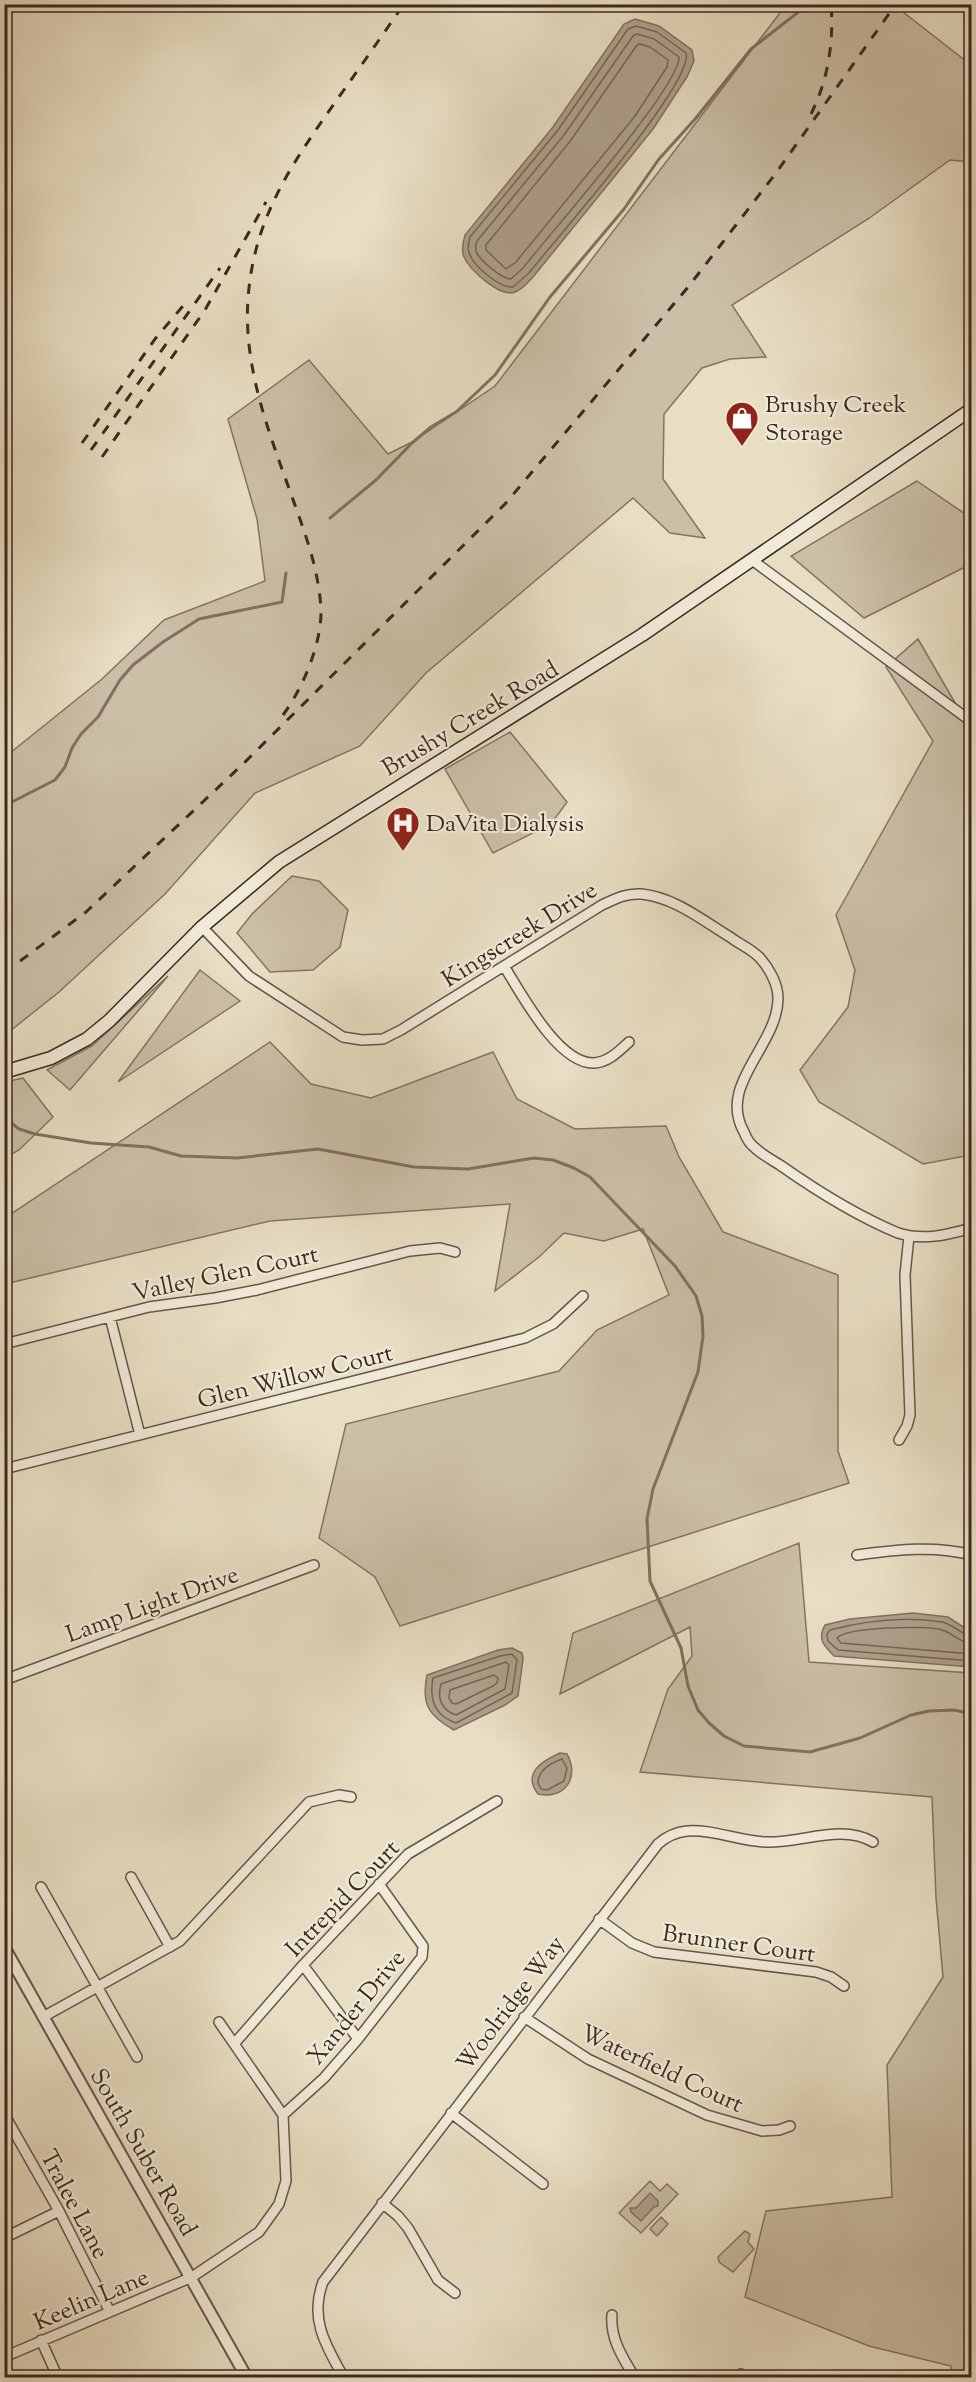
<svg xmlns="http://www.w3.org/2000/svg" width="976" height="2382" font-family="'Sorts Mill Goudy',serif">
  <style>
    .green { fill: #cbbfa7; stroke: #847464; stroke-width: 1.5 }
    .water { fill: #aea08c; stroke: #817061; stroke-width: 1.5 }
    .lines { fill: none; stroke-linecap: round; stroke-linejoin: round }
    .shore { stroke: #766456; stroke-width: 1.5 }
    .stream { stroke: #817061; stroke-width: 3 }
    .minor-casing { stroke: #685649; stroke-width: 12 }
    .tertiary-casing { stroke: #685649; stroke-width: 14 }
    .secondary-casing { stroke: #3d2920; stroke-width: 15 }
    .minor { stroke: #f0ead8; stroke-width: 9 }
    .tertiary { stroke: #f0ead8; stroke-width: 10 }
    .secondary { stroke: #f0ead8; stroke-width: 12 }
    .rail { stroke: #3d2920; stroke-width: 3; stroke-dasharray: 10 10; stroke-linecap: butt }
    .labels { text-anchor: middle; stroke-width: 4.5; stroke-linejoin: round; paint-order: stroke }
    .poi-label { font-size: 24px; fill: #3d2920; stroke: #f0ead8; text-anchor: start }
    .street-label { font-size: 24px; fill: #3d2920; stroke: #f0ead8 }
  </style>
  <rect width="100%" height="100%" fill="#e8dec3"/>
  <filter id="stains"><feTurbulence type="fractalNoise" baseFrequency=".00333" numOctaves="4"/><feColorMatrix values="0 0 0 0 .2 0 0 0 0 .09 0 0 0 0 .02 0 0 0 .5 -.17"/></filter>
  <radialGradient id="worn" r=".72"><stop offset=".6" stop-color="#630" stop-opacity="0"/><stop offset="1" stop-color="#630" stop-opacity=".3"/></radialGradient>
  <path class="green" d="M 786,5 L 894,5 L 971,65 L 971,162 L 950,160 L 868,219 L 732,305 L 766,357 L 730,359 L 702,368 L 664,414 L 663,479 L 705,538 L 670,533 L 633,498 L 426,673 L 360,746 L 255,793 L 165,894 L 59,992 L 5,1035 L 5,757 L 102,679 L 164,620 L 265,581 L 257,519 L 228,419 L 309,360 L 388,454 L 412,442 L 495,386 Z
    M 917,481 L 971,518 L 971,564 L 864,618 L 791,556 Z
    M 918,639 L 969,727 L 971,726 L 971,1155 L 923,1164 L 819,1102 L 800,1070 L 848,1007 L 855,970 L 836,915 L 933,741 L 886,667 Z
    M 510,732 L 567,802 L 551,824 L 493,853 L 445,769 Z
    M 292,876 L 319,881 L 348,910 L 340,947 L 313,970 L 270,972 L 237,933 L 252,914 Z
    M 200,970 L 240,1001 L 118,1082 Z
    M 168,976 L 70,1090 L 47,1070 L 92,1046 Z
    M 270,1042 L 311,1084 L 371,1098 L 493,1052 L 517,1099 L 575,1129 L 666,1126 L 679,1157 L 723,1232 L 838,1275 L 838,1451 L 849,1483 L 400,1626 L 375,1577 L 319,1538 L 346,1424 L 559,1371 L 597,1330 L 669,1295 L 643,1229 L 604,1241 L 564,1233 L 539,1257 L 495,1291 L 510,1204 L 270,1221 L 5,1284 L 5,1218 Z
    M 23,1078 L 53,1117 L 19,1150 L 5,1158 L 5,1082 Z
    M 799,1543 L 809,1662 L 971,1673 L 971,2377 L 952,2377 L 951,2366 L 869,2346 L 745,2297 L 766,2211 L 892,2197 L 887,2065 L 943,1977 L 936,1898 L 932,1797 L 640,1772 L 668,1689 L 692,1656 L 690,1627 L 560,1694 L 573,1633 Z
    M 650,2181 L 660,2191 L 667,2184 L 678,2194 L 641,2233 L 619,2213 Z
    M 661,2217 L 668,2224 L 657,2236 L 650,2229 Z
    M 745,2231 L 750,2234 L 748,2242 L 754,2249 L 733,2272 L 719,2262 L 718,2257 Z"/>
  <path class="water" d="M 635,19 L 659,26 L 692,50 L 694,61 L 687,77 L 653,129 L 533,277 C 528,282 522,290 515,292 C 500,298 470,270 464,257 C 461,250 463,242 465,235 L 553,127 L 624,24 Z
    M 913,1613 L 948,1617 L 971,1632 L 971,1667 L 834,1656 C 824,1646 817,1639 825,1625 L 850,1619 Z
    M 512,1648 L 522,1653 L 523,1659 L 518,1696 L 505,1705 L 454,1730 C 429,1716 421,1705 427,1675 L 498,1650 Z
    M 560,1753 L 567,1754 C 580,1777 565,1800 538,1794 C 522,1773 542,1761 560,1753 Z
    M 650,2193 L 658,2201 L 658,2206 L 654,2207 L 641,2221 L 631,2212 L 630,2208 L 636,2208 Z"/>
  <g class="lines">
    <path class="shore" d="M 636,26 L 657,32 L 686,53 C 695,82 553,242 529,273 L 513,287 C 499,288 472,265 469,252 C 467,247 469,242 470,237 L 558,130 L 628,29 Z
      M 637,34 L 654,39 L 679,57 C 681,85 548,236 523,268 L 511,279 C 502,279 479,260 476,251 C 475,247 476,244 477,241 L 564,135 L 633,36 Z
      M 640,44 L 650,47 L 668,60 L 667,67 L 635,116 L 516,262 L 506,269 L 486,250 L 486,245 L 571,140 L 637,45 Z
      M 972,1636 C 961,1635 953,1624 942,1622 C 906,1616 865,1621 830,1630 L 827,1634 L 828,1641 L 838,1650 L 972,1661
      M 972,1644 C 960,1643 953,1633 942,1630 C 926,1625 847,1627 837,1638 L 841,1643 L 972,1654
      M 512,1654 L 517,1660 L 512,1693 L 456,1723 C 435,1716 429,1699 433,1678 L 500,1656 Z
      M 506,1662 L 509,1665 L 505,1689 L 456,1715 C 441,1710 437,1698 441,1684 Z
      M 494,1675 L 498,1678 L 497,1683 L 493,1686 L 456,1704 L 452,1703 L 449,1698 L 450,1690 Z
      M 562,1759 L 567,1768 L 564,1781 L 547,1790 L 541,1789 L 538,1783 C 538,1770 551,1763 562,1759 Z"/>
    <path class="stream" d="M 330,518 L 376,480 L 412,443 L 431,427 L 456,412 L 495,375 L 550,297 L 624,209 L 659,159 L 696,118 L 751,49 L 801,10
      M 4,806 L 55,780 L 65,767 L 72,748 L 81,734 L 98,717 L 120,680 L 133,665 L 163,642 L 199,619 L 282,602 L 286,573
      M 4,1117 L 19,1129 L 35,1134 L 91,1143 L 149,1147 L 181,1156 L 237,1158 L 318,1149 L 414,1167 L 468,1169 L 534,1158 L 553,1160 L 574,1168 L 590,1177 L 675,1266 L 696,1296 L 702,1316 L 703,1336 L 698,1372 L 653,1489 L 647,1519 L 650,1581 L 681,1648 L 688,1686 L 698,1710 L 709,1723 L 724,1736 L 744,1746 L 810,1752 L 860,1738 L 911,1715 L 929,1711 L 954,1710 L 972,1714"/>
    <defs>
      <path id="minor" d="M 752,560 L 972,722
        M 202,927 L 249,976 L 343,1037 L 362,1040 L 383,1039 L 401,1030 L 602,905 C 615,899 626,893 641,894 C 674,897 702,920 730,937 C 739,944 752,949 760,958 C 769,968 778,984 778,998 C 778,1046 717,1084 744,1132 C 746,1137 750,1144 754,1147 C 761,1154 772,1160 780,1165 C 817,1191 857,1216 898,1233 C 924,1241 946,1235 972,1228
        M 504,966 C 521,993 558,1064 594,1063 C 609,1062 619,1051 629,1042
        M 110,1317 L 140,1435
        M 4,1344 L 149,1307 L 215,1298 L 257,1290 L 410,1251 L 440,1248 L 455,1252
        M 899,1440 L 907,1426 L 910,1415 L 905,1275 L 909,1236
        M 4,1469 L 525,1338 L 553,1324 L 583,1296
        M 857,1555 C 896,1550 933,1545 972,1555
        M 4,1680 L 314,1565
        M 131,1877 L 170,1947
        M 41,1887 L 137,2057
        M 599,1919 L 632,1943 L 654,1952 L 816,1972 L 831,1977 L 844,1986
        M 303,1965 L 358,2039
        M 43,2017 L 180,1941 L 309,1802 L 339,1795 L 351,1797
        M 524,2017 L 588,2059 L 707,2115 L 762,2131 L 779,2130 L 790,2126
        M 234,2044 L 303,1965 L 408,1854 L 497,1801
        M 451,2113 L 543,2184
        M 4,2114 L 59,2211 L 110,2312
        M 283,2115 L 324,2078 L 358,2039 L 422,1957 L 423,1946 L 379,1884
        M 382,2203 L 398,2216 L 408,2228 L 438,2280 L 455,2293
        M 4,2238 L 59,2211
        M 612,2315 C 610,2339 623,2358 635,2378
        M 41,2340 L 58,2378
        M 4,2357 L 192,2277 L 259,2232 L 279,2204 L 286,2181 L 283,2115 L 219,2022
        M 344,2378 C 326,2346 309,2319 323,2282 L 658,1844 C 666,1837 676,1832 687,1831 C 713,1829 739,1841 765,1842 C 800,1844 841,1823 873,1842
        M 740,2378 L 741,2374"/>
      <path id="tertiary" d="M 4,1947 L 247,2378"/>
      <path id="secondary" d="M 4,1072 L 51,1058 L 87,1039 L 109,1021 L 202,927 L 279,862 L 642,635 L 972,409"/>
    </defs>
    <use href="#minor" class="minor-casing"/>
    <use href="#tertiary" class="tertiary-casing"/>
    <use href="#secondary" class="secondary-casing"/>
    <use href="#minor" class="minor"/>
    <use href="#tertiary" class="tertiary"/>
    <use href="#secondary" class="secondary"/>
    <path class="rail" d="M 811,114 C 828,80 834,42 831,4
      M 82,443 L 155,339 L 188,300
      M 91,450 L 220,268
      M 102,457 L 205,310 L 266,202
      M 283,715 C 303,688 322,643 321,609 C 319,574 308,541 296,508 C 271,437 240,365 249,288 C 257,213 294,161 336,101 C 359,69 381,37 404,4
      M 4,973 L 86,912 L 243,764 L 505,504 L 689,286 L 776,173 L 896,4"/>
  </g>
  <defs>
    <symbol id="shop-pin" viewBox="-11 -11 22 30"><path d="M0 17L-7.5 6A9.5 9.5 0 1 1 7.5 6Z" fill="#8f2418" stroke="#f0ead8"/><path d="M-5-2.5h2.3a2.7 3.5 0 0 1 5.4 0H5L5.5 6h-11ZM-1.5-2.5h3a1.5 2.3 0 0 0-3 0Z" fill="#fff"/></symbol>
    <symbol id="hospital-pin" viewBox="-11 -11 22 30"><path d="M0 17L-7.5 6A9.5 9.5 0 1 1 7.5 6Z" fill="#8f2418" stroke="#f0ead8"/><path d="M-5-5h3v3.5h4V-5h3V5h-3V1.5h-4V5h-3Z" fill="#fff"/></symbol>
  </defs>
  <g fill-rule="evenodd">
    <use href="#shop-pin" x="723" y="399" width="38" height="52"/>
    <use href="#hospital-pin" x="384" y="804" width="38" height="52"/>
  </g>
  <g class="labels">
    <g class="poi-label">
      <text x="765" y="412">Brushy Creek<tspan x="765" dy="28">Storage</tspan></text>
      <text x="426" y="831">DaVita Dialysis</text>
    </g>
    <g class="street-label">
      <text transform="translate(470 718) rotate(-31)" y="8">Brushy Creek Road</text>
      <text transform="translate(519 934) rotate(-32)" y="8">Kingscreek Drive</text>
      <text transform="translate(225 1273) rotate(-12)" y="8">Valley Glen Court</text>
      <text transform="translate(295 1376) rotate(-14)" y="8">Glen Willow Court</text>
      <text transform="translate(152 1604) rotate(-20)" y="8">Lamp Light Drive</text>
      <text transform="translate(342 1898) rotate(-46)" y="8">Intrepid Court</text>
      <text transform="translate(739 1943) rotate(8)" y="8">Brunner Court</text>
      <text transform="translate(510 2003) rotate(-53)" y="8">Woolridge Way</text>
      <text transform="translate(356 2007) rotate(-51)" y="8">Xander Drive</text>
      <text transform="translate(662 2068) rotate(25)" y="8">Waterfield Court</text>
      <text transform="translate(144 2152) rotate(60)" y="8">South Suber Road</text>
      <text transform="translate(75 2204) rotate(62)" y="8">Tralee Lane</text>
      <text transform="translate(91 2299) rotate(-23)" y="8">Keelin Lane</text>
    </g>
  </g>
  <rect width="976" height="2382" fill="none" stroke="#e8dec3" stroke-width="24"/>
  <rect x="6" y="6" width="964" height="2370" fill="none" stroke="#3d2920" stroke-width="3"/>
  <rect x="12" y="12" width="952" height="2358" fill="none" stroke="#3d2920" stroke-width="1.5"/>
  <rect width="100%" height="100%" filter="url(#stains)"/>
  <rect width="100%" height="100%" fill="url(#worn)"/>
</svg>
